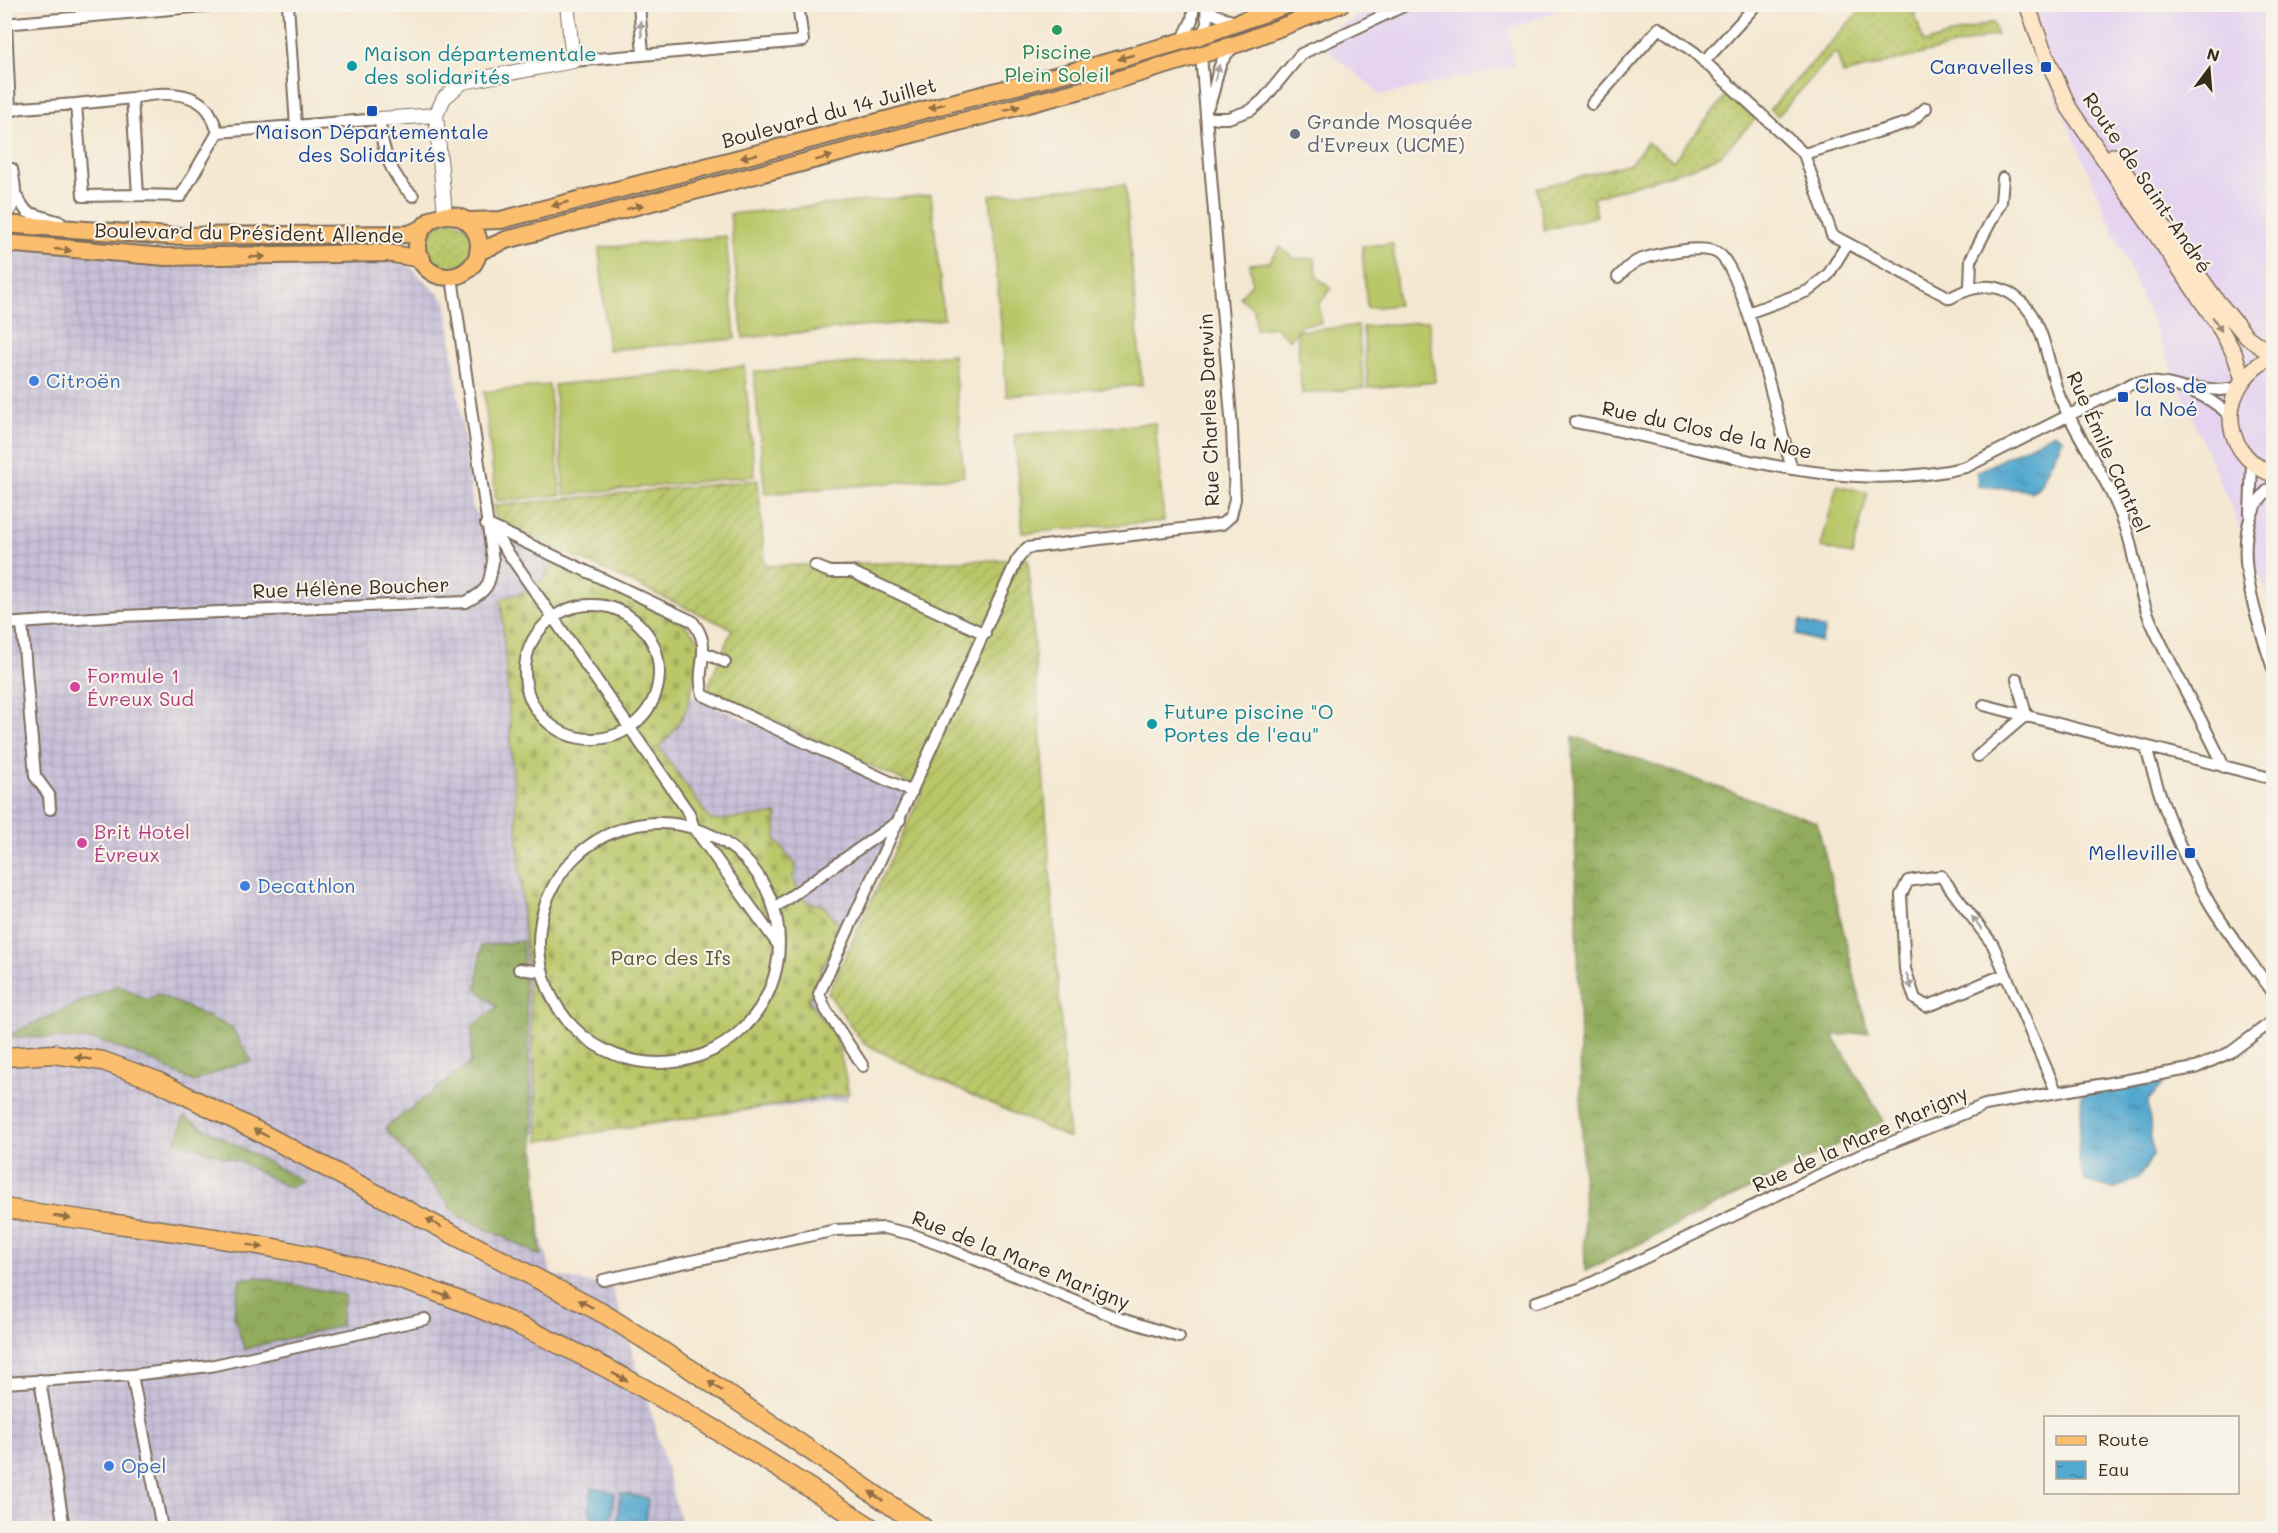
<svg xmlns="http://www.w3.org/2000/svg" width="2278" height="1533" font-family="Mali,sans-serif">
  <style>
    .built { fill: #e5d3f0 }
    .industrial { fill: url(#industrial-grid) }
    .grass { fill: url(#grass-dots); stroke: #7a7844; stroke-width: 1.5 }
    .forest { fill: url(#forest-crowns); stroke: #666b3e; stroke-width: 1.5 }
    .cemetery { fill: url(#cemetery-stones); stroke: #7a7844; stroke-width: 1.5 }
    .garden { fill: url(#garden-furrows); stroke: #7a7844; stroke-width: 1.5 }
    .pitch { fill: #b9c769; stroke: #7a7844; stroke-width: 1.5 }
    .water { fill: url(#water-ripples); stroke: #476976; stroke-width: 1.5 }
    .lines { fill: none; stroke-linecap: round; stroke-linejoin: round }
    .minor-casing { stroke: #7c6c5d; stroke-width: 14 }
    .tertiary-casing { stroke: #7c6c5d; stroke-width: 16 }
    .secondary-casing { stroke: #7c6c5d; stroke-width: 18 }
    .primary-casing { stroke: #7c6c5d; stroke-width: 20 }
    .trunk-casing { stroke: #7c6c5d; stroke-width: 21 }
    .minor { stroke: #fff; stroke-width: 10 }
    .tertiary { stroke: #fff; stroke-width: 14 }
    .secondary { stroke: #fde5c5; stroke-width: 15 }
    .primary { stroke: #fbbe6e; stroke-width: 16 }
    .trunk { stroke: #fbbe6e; stroke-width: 18 }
    .oneway { fill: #a79f9a }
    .oneway2 { fill: #916d42 }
    .oneway3 { fill: #9c8872 }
    .leisure-dot { fill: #2e9e5b; stroke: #f7f3e8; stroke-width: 2 }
    .culture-dot { fill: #0f9aa8; stroke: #f7f3e8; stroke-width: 2 }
    .transit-dot { fill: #1a4fb4; stroke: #f7f3e8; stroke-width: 2 }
    .worship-dot { fill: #6b7280; stroke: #f7f3e8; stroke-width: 2 }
    .shop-dot { fill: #3f7fe0; stroke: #f7f3e8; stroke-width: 2 }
    .hotel-dot { fill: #d1479c; stroke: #f7f3e8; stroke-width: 2 }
    .labels { text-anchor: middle; stroke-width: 4.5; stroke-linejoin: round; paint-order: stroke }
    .leisure-label { font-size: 20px; fill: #27864d; stroke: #f7f3e8 }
    .culture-label { font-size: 20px; fill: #0d838f; stroke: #f7f3e8; text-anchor: start }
    .transit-label { font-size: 20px; fill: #164399; stroke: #f7f3e8; text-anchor: end }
    .street-label { font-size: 20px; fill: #3b2a1e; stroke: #f7f3e8 }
    .worship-label { font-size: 20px; fill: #5b616d; stroke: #f7f3e8; text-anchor: start }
    .shop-label { font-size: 20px; fill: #366cbe; stroke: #f7f3e8; text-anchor: start }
    .hotel-label { font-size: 20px; fill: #b23c85; stroke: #f7f3e8; text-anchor: start }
    .park-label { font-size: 20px; fill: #5a5131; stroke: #f7f3e8 }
  </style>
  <defs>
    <pattern id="industrial-grid" width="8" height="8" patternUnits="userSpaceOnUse" patternTransform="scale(1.5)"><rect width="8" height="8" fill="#c7c0d8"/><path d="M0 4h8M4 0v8" fill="none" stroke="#aca5b9"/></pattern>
    <pattern id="grass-dots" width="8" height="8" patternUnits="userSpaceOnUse" patternTransform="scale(1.5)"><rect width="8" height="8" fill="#b9c769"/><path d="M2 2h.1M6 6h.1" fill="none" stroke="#a0ab5b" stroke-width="1.8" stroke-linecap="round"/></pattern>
    <pattern id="forest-crowns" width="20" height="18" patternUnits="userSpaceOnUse" patternTransform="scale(1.5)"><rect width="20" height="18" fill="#92ac5d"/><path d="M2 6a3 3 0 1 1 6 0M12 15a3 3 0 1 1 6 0" fill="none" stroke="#788c4c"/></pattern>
    <pattern id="cemetery-stones" width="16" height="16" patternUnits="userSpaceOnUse" patternTransform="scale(1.5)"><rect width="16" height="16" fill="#b9c769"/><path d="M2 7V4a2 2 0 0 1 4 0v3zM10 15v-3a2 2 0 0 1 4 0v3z" fill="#a0ab5b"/></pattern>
    <pattern id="garden-furrows" width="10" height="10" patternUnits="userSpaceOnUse" patternTransform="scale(1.5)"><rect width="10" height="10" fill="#b9c769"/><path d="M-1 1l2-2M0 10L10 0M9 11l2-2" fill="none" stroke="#a0ab5b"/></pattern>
    <pattern id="water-ripples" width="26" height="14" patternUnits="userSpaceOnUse" patternTransform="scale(1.5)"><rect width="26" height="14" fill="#53a8cf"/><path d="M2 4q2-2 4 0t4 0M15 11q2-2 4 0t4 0" fill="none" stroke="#4689a7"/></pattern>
  </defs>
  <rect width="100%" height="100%" fill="#f7f3e8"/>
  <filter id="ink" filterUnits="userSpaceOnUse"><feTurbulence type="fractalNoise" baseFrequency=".0167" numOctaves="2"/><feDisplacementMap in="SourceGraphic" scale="12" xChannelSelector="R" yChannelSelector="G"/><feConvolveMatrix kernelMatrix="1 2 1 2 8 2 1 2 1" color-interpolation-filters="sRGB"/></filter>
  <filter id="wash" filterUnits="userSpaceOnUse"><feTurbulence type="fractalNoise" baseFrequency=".008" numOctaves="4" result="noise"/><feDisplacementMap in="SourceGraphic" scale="24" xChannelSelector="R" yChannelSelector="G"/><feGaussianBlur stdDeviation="1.35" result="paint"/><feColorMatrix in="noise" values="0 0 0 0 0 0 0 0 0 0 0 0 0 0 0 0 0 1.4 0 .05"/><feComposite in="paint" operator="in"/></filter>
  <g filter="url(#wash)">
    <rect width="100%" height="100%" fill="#f4e8d2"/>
    <path class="built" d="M 1381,5 L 1571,5 L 1509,30 L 1514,66 L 1382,95 L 1313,38 Z
      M 2017,5 L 2273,5 L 2273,607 L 2162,345 Z"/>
    <path class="industrial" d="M 4,248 L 312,257 L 406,263 L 446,301 L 473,509 L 500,535 L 681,619 L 697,636 L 699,654 L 691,696 L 910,792 L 818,994 L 836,1024 L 834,1033 L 848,1100 L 512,1136 L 552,1275 L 612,1288 L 654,1422 L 681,1525 L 663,1528 L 5,1528 Z"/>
    <path class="grass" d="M 1869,4 L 1912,5 L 1924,43 L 1993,22 L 1997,35 L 1843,74 L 1837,54 L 1833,54 L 1778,116 L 1770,109 L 1864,6 Z
      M 1728,93 L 1756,118 L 1721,155 L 1691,168 L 1593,198 L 1597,216 L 1544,230 L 1537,188 L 1631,163 L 1647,142 L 1673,161 Z
      M427 244a23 23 0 1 1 46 0a23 23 0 1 1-46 0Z"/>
    <path class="forest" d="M 1573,736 L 1817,822 L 1868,1032 L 1833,1036 L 1884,1121 L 1585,1271 Z
      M 522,941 L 541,1256 L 458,1215 L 385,1128 L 471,1063 L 472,1027 L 497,1007 L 477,989 L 481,946 Z
      M 118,985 L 147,1000 L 158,994 L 231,1027 L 252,1061 L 228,1067 L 194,1082 L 148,1059 L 98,1040 L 7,1036 Z
      M 184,1117 L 304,1182 L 289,1188 L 241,1162 L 176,1141 Z
      M 257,1277 L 345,1295 L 340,1326 L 244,1349 L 234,1315 L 240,1279 Z"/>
    <path class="cemetery" d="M 553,562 L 684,624 L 700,640 C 694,683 693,716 659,747 L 711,821 L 777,814 L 776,840 L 796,865 L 793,879 L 801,896 L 808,902 L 823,905 L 841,927 L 808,1000 L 837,1038 L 849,1094 L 539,1141 L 501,599 C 526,592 542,588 553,562 Z"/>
    <path class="garden" d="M 758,480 L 765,566 L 1028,559 L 1069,1138 L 938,1080 L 863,1043 L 828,993 L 923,790 L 707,689 L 732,629 L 496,520 L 493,506 Z"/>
    <path class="pitch" d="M 1125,184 L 1142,385 L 1007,396 L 990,195 Z
      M 931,195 L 944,319 L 743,338 L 730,214 Z
      M 726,236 L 735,339 L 608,350 L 599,248 Z
      M 1393,244 L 1398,305 L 1367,308 L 1362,246 Z
      M 1280,247 L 1295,259 L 1315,258 L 1317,277 L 1331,289 L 1319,304 L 1321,323 L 1302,325 L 1297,331 L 1358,326 L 1364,388 L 1302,394 L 1297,331 L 1290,340 L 1275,327 L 1256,329 L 1254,310 L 1240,297 L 1252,283 L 1250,264 L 1269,262 Z
      M 1429,321 L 1435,382 L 1368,388 L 1363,327 Z
      M 953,354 L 964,476 L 765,494 L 754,372 Z
      M 744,366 L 755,476 L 565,495 L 554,385 Z
      M 549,385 L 561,495 L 496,501 L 484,392 Z
      M 1155,423 L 1164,521 L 1023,533 L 1015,435 Z
      M 1837,485 L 1868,493 L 1852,555 L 1821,547 Z"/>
    <path class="water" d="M 2054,433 L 2063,439 L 2039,487 L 2031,492 L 2028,490 L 1978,486 L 1977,472 Z
      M 1800,621 L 1825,629 L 1821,642 L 1796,635 Z
      M 2164,1082 L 2148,1101 L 2153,1155 L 2139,1178 L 2114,1189 L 2085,1181 L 2078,1158 L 2082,1094 Z
      M 592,1487 L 614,1493 L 611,1521 L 591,1516 L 589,1509 Z
      M 621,1493 L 648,1498 L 645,1523 L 617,1522 Z"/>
  </g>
  <g filter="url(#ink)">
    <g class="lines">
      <defs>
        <path id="minor" d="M 80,4 L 81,17
          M 288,4 L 296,127
          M 639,4 L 643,54
          M 1207,4 L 1214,14 L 1236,23
          M 4,24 L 227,4
          M 6,24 L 10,111 L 22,108 L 76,104
          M 1200,36 L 1207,25 L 1206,4
          M 1182,41 L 1192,20 L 1194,4
          M 573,61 L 803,41 L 798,4
          M 1704,62 L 1757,4
          M 132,98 L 76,104 L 83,196 L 138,195
          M 1592,104 L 1659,28 L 1694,52 L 1804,154 L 1832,235 L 1950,298 C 1979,282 2004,281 2027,308 C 2047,333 2048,369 2060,398 C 2080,442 2110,481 2126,528 C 2136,559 2138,594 2152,624 C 2174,673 2202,718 2224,767
          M 1206,110 C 1219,90 1212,66 1232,49
          M 1206,118 L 1228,118 L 1251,110 L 1264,99 L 1301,54 L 1408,4
          M 218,132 C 215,125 212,116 208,110 C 190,88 155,93 132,98 L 138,195 L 181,196 L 218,132 L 380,119 C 381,149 391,176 413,196
          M 1804,154 L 1910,122 L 1926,108
          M 16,196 L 27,212 L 60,222
          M 4,217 C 20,203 15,188 12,169
          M 1618,277 C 1624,271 1631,263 1639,260 C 1656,254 1705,243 1719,254 C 1744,271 1781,432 1792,469
          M 1970,287 L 1971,259 L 2001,202 L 2003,178
          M 1748,313 L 1808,291 L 1828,275 L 1847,244
          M 2190,387 L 2220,390 L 2237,388
          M 1575,422 C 1702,444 1836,499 1966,467 L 2133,383 C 2167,379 2207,392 2231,417
          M 2274,485 C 2219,526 2258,620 2274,672
          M 2250,513 L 2252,462
          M 486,524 L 692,621 C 715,649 694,666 703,695 L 912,792
          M 490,527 L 689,813 L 694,828 L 779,946
          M 815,566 L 830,572 L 852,572 L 985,634
          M525 672a67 67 0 1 1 134 0a67 67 0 1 1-134 0Z
          M 22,623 L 35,776 L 49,795 L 50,809
          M 4,624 L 122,616 L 466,602 C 489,590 489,586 493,561 L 452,277
          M 705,653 L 725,662
          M 1984,705 L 2274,779
          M 2146,747 C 2160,802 2181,854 2210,904 C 2229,935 2253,964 2274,994
          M 1978,756 L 2026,715 L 2017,679
          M539 943a120 120 0 1 1 240 0a120 120 0 1 1-240 0Z
          M 774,908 L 900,820
          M 519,969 L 543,972
          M 2005,974 L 1936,1003 L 1926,1006 L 1915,999 L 1905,969 L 1901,895 L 1908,881 L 1941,876 L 1993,945 L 2056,1091
          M 863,1066 L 826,1010 L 819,994 L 1017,560 L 1027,548 L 1222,524 L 1231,516 L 1235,499 L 1232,429 L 1201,55
          M 603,1280 L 836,1230 L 884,1228 L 911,1234 L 943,1246 L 1115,1317 L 1179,1337
          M 1536,1302 L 1579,1289 L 1865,1153 L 1985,1105 L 2195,1068 L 2231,1052 L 2274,1020
          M 132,1375 L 210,1366 L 425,1319
          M 40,1380 L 64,1528
          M 4,1383 L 132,1375 L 162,1528"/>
        <path id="tertiary" d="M 436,115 L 445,214
          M 380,119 L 436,115 L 444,98 L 463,82 L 573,61 L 567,4"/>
        <path id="secondary" d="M 2027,4 L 2041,44 L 2069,108 L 2217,323 L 2234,353 L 2243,379
          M 2113,156 L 2217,301 L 2247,337 L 2274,356
          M 2274,356 C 2218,381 2215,452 2274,475"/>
        <path id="primary" d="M417 246a31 31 0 1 1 62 0a31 31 0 1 1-62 0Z
          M 468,221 L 501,220 L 1120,59 L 1200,36 L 1290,4
          M 4,224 L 169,236 L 409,234 L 421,229
          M 4,243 L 166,257 L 387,253 L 422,259
          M 478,252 L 506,240 L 1093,87 L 1240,43 L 1341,4"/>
        <path id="trunk" d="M 4,1057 L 54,1054 L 103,1061 L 157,1081 L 259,1132 L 606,1315 L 689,1368 L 924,1528
          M 4,1208 C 135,1229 272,1238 398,1279 C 568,1333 723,1432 872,1528"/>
      </defs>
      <use href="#minor" class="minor-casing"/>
      <use href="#tertiary" class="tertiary-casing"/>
      <use href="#secondary" class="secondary-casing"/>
      <use href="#primary" class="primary-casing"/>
      <use href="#trunk" class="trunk-casing"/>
      <use href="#minor" class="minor"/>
      <use href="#tertiary" class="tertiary"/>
      <use href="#secondary" class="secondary"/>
      <use href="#primary" class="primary"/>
      <use href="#trunk" class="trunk"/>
    </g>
    <defs><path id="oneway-solid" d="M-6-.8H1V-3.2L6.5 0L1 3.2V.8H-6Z" transform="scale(1.5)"/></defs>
    <g class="oneway">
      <use href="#oneway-solid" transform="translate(641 29) rotate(-95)"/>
      <use href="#oneway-solid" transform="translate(1217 73) rotate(-75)"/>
      <use href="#oneway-solid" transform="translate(1977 923) rotate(-127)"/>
      <use href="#oneway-solid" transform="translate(1909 981) rotate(70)"/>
    </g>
    <g class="oneway2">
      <use href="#oneway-solid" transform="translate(1126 57) rotate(164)"/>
      <use href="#oneway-solid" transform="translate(937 106) rotate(165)"/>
      <use href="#oneway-solid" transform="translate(1012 108) rotate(-15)"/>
      <use href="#oneway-solid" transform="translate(749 156) rotate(166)"/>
      <use href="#oneway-solid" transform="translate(824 158) rotate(-15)"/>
      <use href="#oneway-solid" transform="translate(560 204) rotate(165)"/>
      <use href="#oneway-solid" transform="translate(635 207) rotate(-14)"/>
      <use href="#oneway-solid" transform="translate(63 250) rotate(6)"/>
      <use href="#oneway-solid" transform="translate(257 257) rotate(-1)"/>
      <use href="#oneway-solid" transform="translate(83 1058) rotate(-170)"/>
      <use href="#oneway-solid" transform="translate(261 1133) rotate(-153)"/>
      <use href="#oneway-solid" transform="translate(62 1217) rotate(9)"/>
      <use href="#oneway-solid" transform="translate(434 1223) rotate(-152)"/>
      <use href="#oneway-solid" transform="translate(255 1246) rotate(10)"/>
      <use href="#oneway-solid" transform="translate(443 1295) rotate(21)"/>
      <use href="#oneway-solid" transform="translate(586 1304) rotate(-151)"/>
      <use href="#oneway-solid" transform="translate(620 1377) rotate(27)"/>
      <use href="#oneway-solid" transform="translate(715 1386) rotate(-146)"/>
      <use href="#oneway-solid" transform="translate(876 1496) rotate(-146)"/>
    </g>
    <use class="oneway3" href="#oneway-solid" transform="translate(2217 324) rotate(58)"/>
  </g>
  <circle class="leisure-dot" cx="1057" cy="30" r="6"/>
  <g class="culture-dot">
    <circle cx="352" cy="66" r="6"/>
    <circle cx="1152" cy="724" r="6"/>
  </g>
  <g class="transit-dot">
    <rect x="2040" y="61" width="12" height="12" rx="3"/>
    <rect x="366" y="105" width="12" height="12" rx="3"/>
    <rect x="2117" y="391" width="12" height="12" rx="3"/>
    <rect x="2184" y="847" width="12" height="12" rx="3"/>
  </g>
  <circle class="worship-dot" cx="1295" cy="134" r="6"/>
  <g class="shop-dot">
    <circle cx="34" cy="381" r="6"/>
    <circle cx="245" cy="886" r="6"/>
    <circle cx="109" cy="1466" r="6"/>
  </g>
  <g class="hotel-dot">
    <circle cx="75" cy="687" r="6"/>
    <circle cx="82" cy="843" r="6"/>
  </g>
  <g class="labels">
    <g class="leisure-label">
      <text x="1057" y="59">Piscine<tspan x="1057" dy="23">Plein Soleil</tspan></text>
    </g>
    <g class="culture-label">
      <text x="364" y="61">Maison départementale<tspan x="364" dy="23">des solidarités</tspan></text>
      <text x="1164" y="719">Future piscine "O<tspan x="1164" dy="23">Portes de l'eau"</tspan></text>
    </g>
    <g class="transit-label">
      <text x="2034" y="74">Caravelles</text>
      <text x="372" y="139" text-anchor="middle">Maison Départementale<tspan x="372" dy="23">des Solidarités</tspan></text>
      <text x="2135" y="393" text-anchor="start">Clos de<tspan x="2135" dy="23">la Noé</tspan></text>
      <text x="2178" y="860">Melleville</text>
    </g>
    <g class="street-label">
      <text transform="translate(829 113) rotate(-15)" y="7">Boulevard du 14 Juillet</text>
      <text transform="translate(2147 183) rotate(56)" y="7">Route de Saint-André</text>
      <text transform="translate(249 233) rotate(1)" y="7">Boulevard du Président Allende</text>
      <text transform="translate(1209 410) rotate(-92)" y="7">Rue Charles Darwin</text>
      <text transform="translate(1707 430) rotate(12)" y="7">Rue du Clos de la Noe</text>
      <text transform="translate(2108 452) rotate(66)" y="7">Rue Émile Cantrel</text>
      <text transform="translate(351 588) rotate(-2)" y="7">Rue Hélène Boucher</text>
      <text transform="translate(1860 1139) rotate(-24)" y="7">Rue de la Mare Marigny</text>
      <text transform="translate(1021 1260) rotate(22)" y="7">Rue de la Mare Marigny</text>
    </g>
    <g class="worship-label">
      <text x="1307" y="129">Grande Mosquée<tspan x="1307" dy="23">d'Evreux (UCME)</tspan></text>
    </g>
    <g class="shop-label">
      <text x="46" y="388">Citroën</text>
      <text x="257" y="893">Decathlon</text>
      <text x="121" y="1473">Opel</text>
    </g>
    <g class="hotel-label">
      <text x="87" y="683">Formule 1<tspan x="87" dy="23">Évreux Sud</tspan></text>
      <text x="94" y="839">Brit Hotel<tspan x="94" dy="23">Évreux</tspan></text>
    </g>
    <g class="park-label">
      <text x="671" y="965">Parc des Ifs</text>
    </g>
  </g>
  <rect width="2278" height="1533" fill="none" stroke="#f7f3e8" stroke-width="24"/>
  <rect x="2044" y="1416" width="195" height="78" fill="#f7f3e8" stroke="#aca397" stroke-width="1.5"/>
  <rect x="2056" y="1436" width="30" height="9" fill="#fbbe6e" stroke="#aca397" stroke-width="1.5"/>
  <text x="2098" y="1446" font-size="18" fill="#3b2a1e">Route</text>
  <rect x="2056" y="1461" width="30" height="18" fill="url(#water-ripples)" stroke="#aca397" stroke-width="1.5"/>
  <text x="2098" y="1476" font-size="18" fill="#3b2a1e">Eau</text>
  <g transform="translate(2209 69) rotate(16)" stroke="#f7f3e8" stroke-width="4.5" paint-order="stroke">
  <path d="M0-4.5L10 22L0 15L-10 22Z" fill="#3b2a1e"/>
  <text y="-9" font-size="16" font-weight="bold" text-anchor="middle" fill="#3b2a1e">N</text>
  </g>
</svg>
